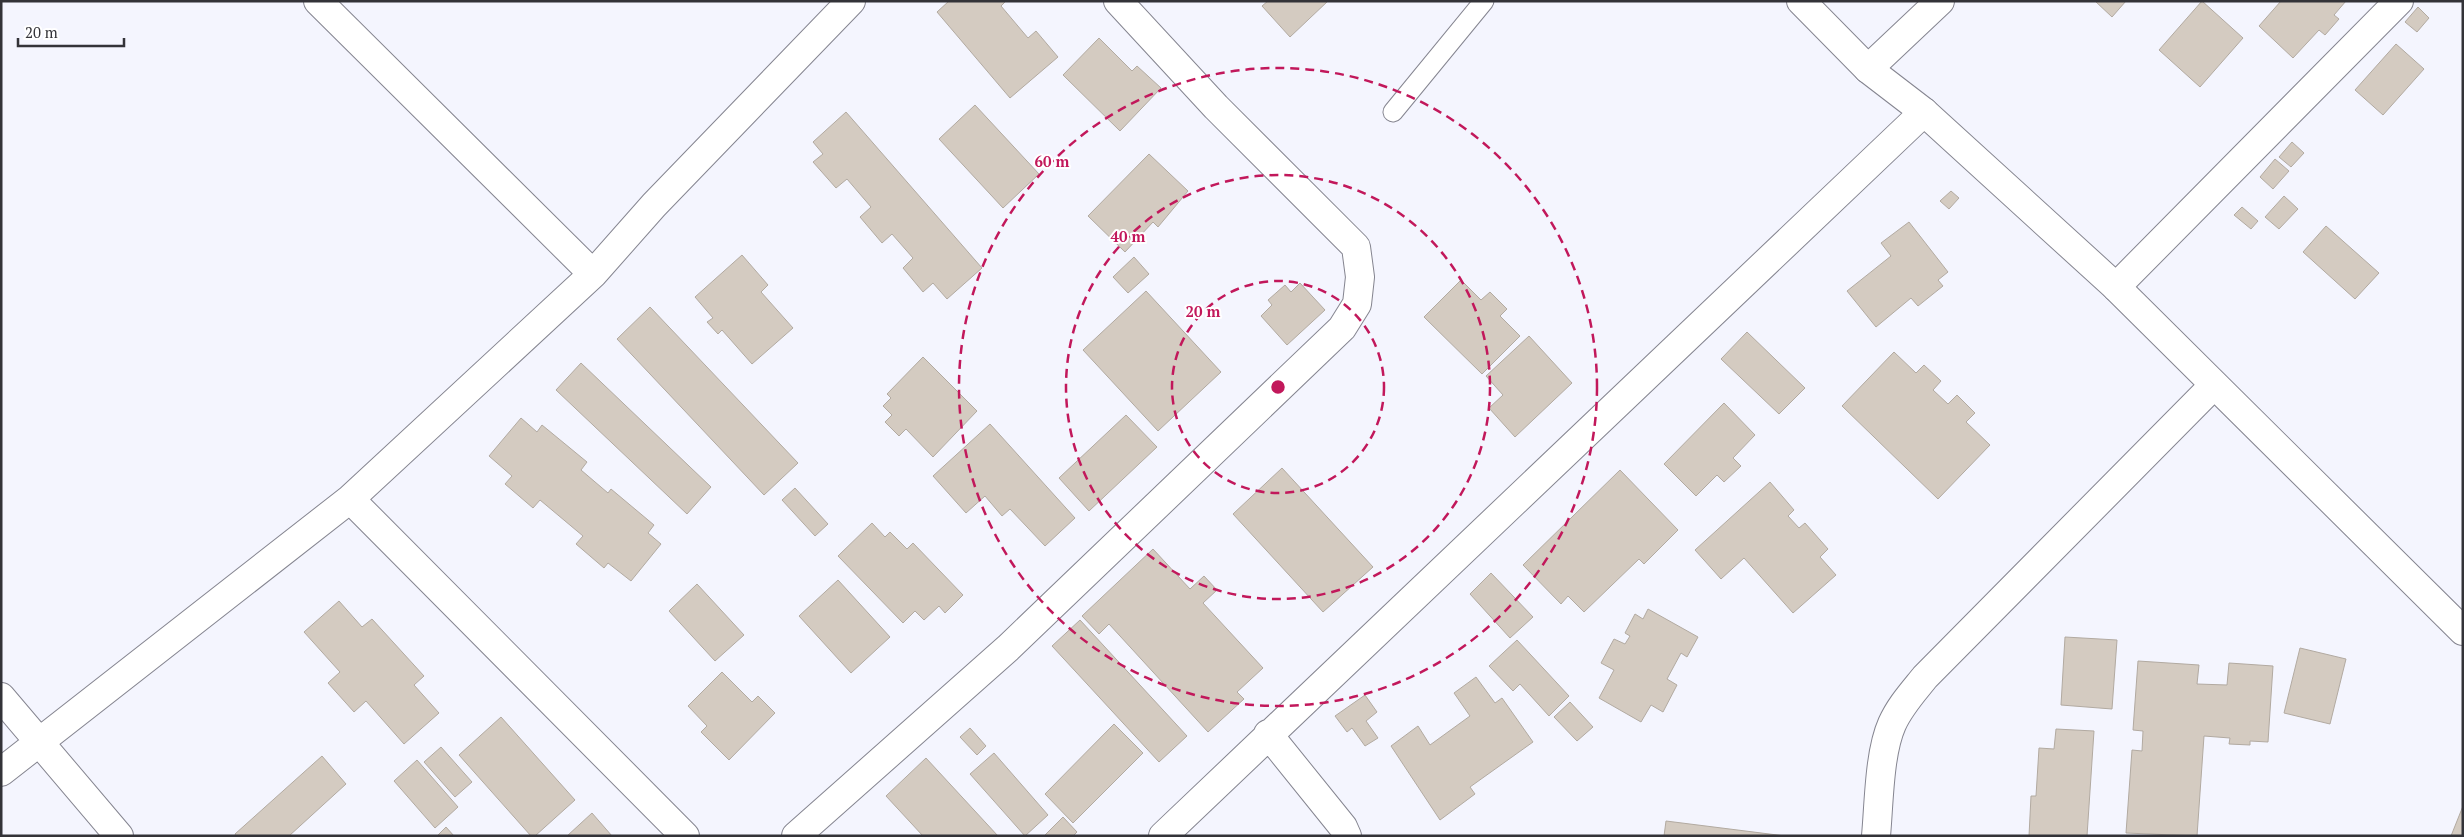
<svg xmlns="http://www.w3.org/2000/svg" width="2464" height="837" font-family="'PT Serif',serif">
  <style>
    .building { fill: #d4cbc1; stroke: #b2aaa1 }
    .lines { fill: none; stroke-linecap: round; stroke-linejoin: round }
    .lane-casing { stroke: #858590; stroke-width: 21 }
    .street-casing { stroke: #858590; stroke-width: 30 }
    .secondary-casing { stroke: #858590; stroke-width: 30 }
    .lane { stroke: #fff; stroke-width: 19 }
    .street { stroke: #fff; stroke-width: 28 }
    .secondary { stroke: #fff; stroke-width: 28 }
    .ring { fill: none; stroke: #c2185b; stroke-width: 2.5; stroke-dasharray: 9 6 }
    .centre { fill: #c2185b; stroke: #fff; stroke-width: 2.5 }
    .ring-label { font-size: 15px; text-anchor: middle; font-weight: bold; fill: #c2185b; stroke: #fff; stroke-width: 4; stroke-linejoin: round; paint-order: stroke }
  </style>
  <rect width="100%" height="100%" fill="#f4f5fe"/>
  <path class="building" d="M 949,1 L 1006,1 L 1001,6 L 1028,38 L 1036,31 L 1058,57 L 1010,98 L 937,12 Z
    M 1268,1 L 1328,1 L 1290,37 L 1262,6 Z
    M 2095,1 L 2126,1 L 2112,17 Z
    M 2202,1 L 2243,38 L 2200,87 L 2159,50 Z
    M 2281,1 L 2346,1 L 2334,15 L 2339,19 L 2325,35 L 2319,30 L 2293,58 L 2259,26 Z
    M 2418,7 L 2429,18 L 2417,32 L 2405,22 Z
    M 1099,38 L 1132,71 L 1137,66 L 1161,88 L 1120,131 L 1063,75 Z
    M 2396,44 L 2424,69 L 2383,115 L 2355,90 Z
    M 975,105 L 1039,174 L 1003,208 L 939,139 Z
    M 846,112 L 982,268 L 947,299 L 933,283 L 923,292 L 903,268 L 913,258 L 892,234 L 882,243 L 860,217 L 871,207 L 847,179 L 836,188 L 813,162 L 823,154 L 813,142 Z
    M 2292,142 L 2304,153 L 2291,167 L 2279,157 Z
    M 1149,154 L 1188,191 L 1158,227 L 1153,222 L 1125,252 L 1088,216 Z
    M 2275,159 L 2289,171 L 2273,189 L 2260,177 Z
    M 1951,191 L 1959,198 L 1949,209 L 1940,201 Z
    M 2284,196 L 2298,209 L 2279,229 L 2265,217 Z
    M 2242,207 L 2258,221 L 2251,229 L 2234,215 Z
    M 1909,222 L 1948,272 L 1938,280 L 1943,286 L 1918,306 L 1911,298 L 1876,327 L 1847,291 L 1891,256 L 1881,243 Z
    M 2326,226 L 2379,273 L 2355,299 L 2303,252 Z
    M 742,255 L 768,285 L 761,292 L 793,328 L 752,364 L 722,330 L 718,334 L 707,322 L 713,318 L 695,297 Z
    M 1134,257 L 1149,274 L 1128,293 L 1113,277 Z
    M 1461,280 L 1481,300 L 1490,292 L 1507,309 L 1500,316 L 1520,336 L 1482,374 L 1424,317 Z
    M 1300,283 L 1325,310 L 1287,345 L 1261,316 L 1272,305 L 1268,300 L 1285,285 L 1291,292 Z
    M 1146,291 L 1221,372 L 1158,431 L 1083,350 Z
    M 650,307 L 798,463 L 764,495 L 617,339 Z
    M 1747,332 L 1805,388 L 1779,414 L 1721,359 Z
    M 1529,336 L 1572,383 L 1515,437 L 1489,408 L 1503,395 L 1486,376 Z
    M 1894,352 L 1916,373 L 1924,365 L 1941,381 L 1933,390 L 1948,404 L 1957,395 L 1975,413 L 1966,422 L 1990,445 L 1938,499 L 1842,406 Z
    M 923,357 L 977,411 L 933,457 L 906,429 L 899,436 L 885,422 L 892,415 L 883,406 L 891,398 L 887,394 Z
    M 581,363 L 711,487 L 687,514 L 556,390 Z
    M 1724,403 L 1755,435 L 1733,458 L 1741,466 L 1724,482 L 1717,475 L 1696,496 L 1664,464 Z
    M 1126,415 L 1157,447 L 1089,511 L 1059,478 Z
    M 521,418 L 537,432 L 542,425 L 587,462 L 581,470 L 608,493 L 611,489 L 654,525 L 648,533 L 661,544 L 631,581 L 608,563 L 604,568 L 576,544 L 583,536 L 540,500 L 533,508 L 505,484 L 512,476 L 489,456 Z
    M 990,424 L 1075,518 L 1045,546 L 1010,509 L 1002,516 L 985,496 L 966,513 L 933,476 Z
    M 1282,468 L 1373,567 L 1323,612 L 1233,514 Z
    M 1620,470 L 1678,530 L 1644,564 L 1639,559 L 1584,612 L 1568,596 L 1561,604 L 1523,565 Z
    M 1770,482 L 1794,510 L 1788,516 L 1799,528 L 1805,523 L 1828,549 L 1820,557 L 1836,575 L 1793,613 L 1744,558 L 1721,579 L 1695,550 Z
    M 795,488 L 828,524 L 815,536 L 782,500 Z
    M 872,523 L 885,537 L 890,532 L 907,549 L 913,543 L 963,595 L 945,613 L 939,606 L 924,620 L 915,611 L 903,623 L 838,556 Z
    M 1153,549 L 1190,589 L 1204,576 L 1217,590 L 1203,603 L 1263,668 L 1237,692 L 1244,699 L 1208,732 L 1109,624 L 1099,634 L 1082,616 Z
    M 1491,573 L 1533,617 L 1510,638 L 1470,594 Z
    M 838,580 L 890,637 L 851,673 L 799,616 Z
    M 697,584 L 744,635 L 715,661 L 669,611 Z
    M 339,601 L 362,627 L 372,619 L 424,676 L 414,685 L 439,713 L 404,744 L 366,701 L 354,712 L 328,683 L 340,672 L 304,632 Z
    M 1648,609 L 1698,637 L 1687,657 L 1681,653 L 1667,679 L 1677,685 L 1663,712 L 1651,705 L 1641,722 L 1599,698 L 1614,670 L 1601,663 L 1614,639 L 1625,644 L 1630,636 L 1625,633 L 1635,614 L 1643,619 Z
    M 1080,620 L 1187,736 L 1159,762 L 1052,646 Z
    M 2065,637 L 2117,640 L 2112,709 L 2061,705 Z
    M 1517,640 L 1569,696 L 1549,716 L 1520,684 L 1513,691 L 1489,666 Z
    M 2300,648 L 2346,659 L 2330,724 L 2284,713 Z
    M 2138,661 L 2199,665 L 2197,684 L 2227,685 L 2229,663 L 2273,666 L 2268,742 L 2250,741 L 2250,745 L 2229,744 L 2230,738 L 2204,736 L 2197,836 L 2126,833 L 2132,750 L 2142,751 L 2143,731 L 2133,730 Z
    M 722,672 L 752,702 L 758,696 L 775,713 L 729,760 L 701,732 L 707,726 L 688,706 Z
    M 1476,677 L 1495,703 L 1502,698 L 1533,742 L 1470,787 L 1475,794 L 1440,820 L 1391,746 L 1418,726 L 1430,745 L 1470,716 L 1454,693 Z
    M 1365,695 L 1377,712 L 1366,721 L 1378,738 L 1365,746 L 1352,728 L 1347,732 L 1335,716 Z
    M 1570,702 L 1593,727 L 1577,741 L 1554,717 Z
    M 501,717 L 575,800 L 535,836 L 531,836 L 459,755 Z
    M 1114,724 L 1143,753 L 1073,823 L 1045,794 Z
    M 970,728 L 986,746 L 977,755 L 960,737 Z
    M 2056,729 L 2094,731 L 2087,836 L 2029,836 L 2031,796 L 2036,796 L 2039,748 L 2054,749 Z
    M 441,747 L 472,782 L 455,797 L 424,762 Z
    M 994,753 L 1048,815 L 1025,836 L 970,774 Z
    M 322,756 L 346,784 L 289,836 L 236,836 L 235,834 Z
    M 926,758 L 998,836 L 923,836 L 886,796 Z
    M 417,760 L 458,807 L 435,828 L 394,781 Z
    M 2463,806 L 2463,836 L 2451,836 Z
    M 592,813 L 612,836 L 567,836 Z
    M 1063,817 L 1077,832 L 1073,836 L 1044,836 Z
    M 1666,821 L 1785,836 L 1664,836 Z
    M 446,827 L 454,836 L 437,836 Z"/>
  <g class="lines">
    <defs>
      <path id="lane" d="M 1393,112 L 1484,1"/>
      <path id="street" d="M 318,1 L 593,274
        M 1868,69 L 1940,1
        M 2116,287 L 2399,1
        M 350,499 L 593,274 L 654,205 L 851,1
        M 1,697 L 119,836
        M 1268,734 L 1343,827 L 1347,836
        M 1,772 L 350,499 L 685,836
        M 796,836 L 1008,648 L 1342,328 L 1357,304 L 1360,277 L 1356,247 L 1216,107 L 1118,1
        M 1163,836 L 1924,112
        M 1876,836 C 1879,804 1879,753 1892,724 C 1900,706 1913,692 1925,677 L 2214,385"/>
      <path id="secondary" d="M 1801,1 L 1868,69 L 1924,112 L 2116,287 L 2463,631"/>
    </defs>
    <use href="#lane" class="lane-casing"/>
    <use href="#street" class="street-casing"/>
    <use href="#secondary" class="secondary-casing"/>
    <use href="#lane" class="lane"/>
    <use href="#street" class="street"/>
    <use href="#secondary" class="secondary"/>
  </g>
  <g class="ring">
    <circle cx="1278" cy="387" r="106"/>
    <circle cx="1278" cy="387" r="212"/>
    <circle cx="1278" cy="387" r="319"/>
  </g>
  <circle cx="1278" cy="387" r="8" class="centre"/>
  <g class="ring-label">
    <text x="1052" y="167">60 m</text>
    <text x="1128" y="242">40 m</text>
    <text x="1203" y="317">20 m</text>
  </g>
  <rect width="2464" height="837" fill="none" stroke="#333338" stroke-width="5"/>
  <path d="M18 38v8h106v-8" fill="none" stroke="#333338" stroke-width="2.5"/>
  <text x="25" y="38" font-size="15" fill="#333338" stroke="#ffffff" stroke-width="4" paint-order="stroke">20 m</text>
</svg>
